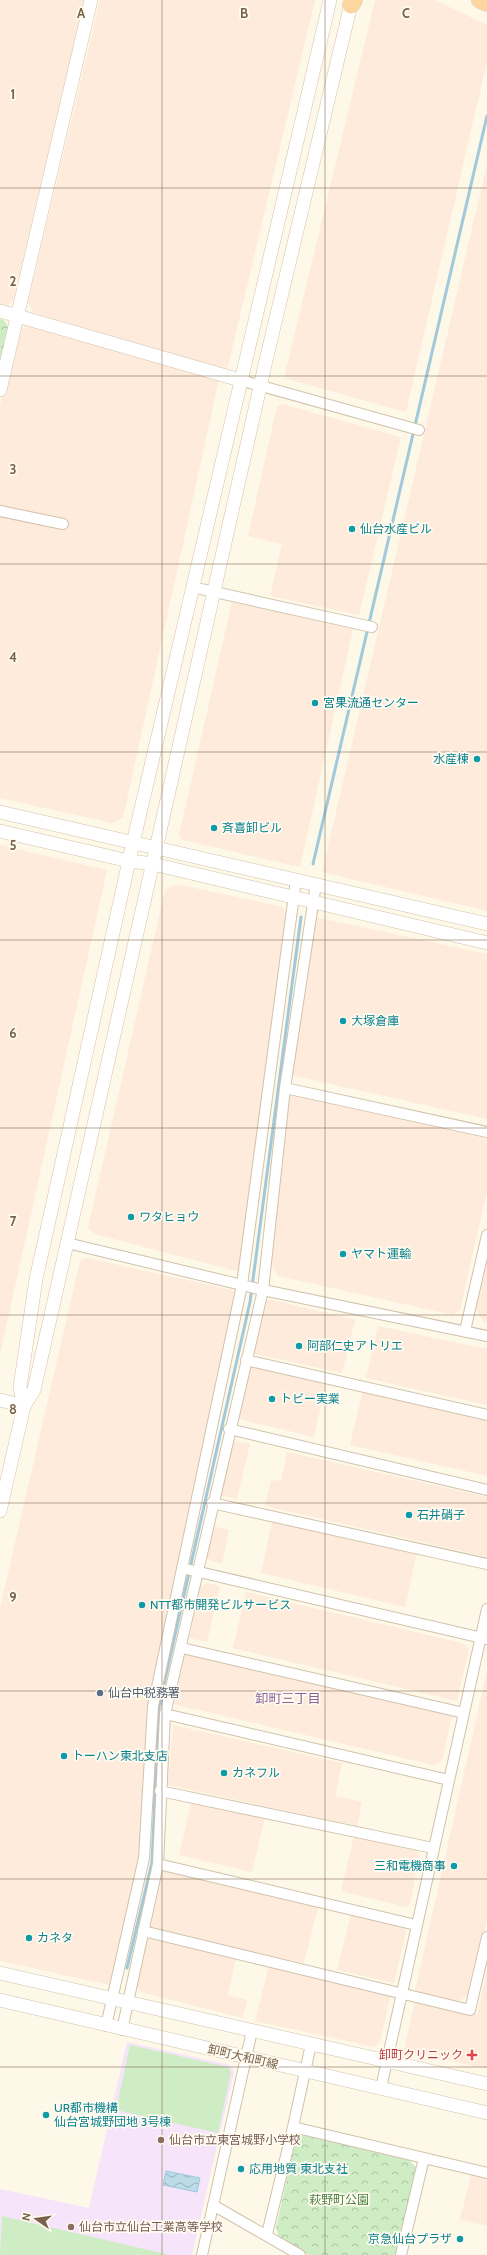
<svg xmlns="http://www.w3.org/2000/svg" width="487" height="2255" font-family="Cabin,'Noto Sans JP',sans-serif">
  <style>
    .commercial { fill: #feebdb }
    .education { fill: #f6e4fa }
    .green { fill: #cfedc5 }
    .park { fill: url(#park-crowns) }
    .water { fill: url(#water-waves); stroke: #a0c9db }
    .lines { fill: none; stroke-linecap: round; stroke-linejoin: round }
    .stream { stroke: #a0c9db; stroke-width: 3 }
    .minor-casing { stroke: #d1c2ac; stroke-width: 12 }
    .tertiary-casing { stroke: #d1c2ac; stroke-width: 14 }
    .trunk-casing { stroke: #dcd6d0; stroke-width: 18 }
    .minor { stroke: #fff; stroke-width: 10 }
    .tertiary { stroke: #fff; stroke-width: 13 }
    .trunk { stroke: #fcd69d; stroke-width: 17 }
    .grid { fill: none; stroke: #7a624a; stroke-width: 1; stroke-opacity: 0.55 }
    .culture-dot { fill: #0f9aa8; stroke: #fffbf0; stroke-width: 1.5 }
    .service-dot { fill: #5c6f8a; stroke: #fffbf0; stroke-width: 1.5 }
    .health-dot { fill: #e0444e; stroke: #fffbf0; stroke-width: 1.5 }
    .education-dot { fill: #8d6e63; stroke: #fffbf0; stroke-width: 1.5 }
    .labels { text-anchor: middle; stroke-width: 3.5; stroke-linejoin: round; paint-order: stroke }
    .culture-label { font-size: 12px; fill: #0d838f; stroke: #fffbf0; text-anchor: start }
    .service-label { font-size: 12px; fill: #4e5e75; stroke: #fffbf0; text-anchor: start }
    .health-label { font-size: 12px; fill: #be3a42; stroke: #fffbf0; text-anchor: end }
    .street-label { font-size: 12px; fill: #7a624a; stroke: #fffbf0 }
    .education-label { font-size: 12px; fill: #785e54; stroke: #fffbf0; text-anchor: start }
    .park-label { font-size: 12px; fill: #4a8141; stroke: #fffbf0 }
    .neighbourhood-label { font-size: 13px; fill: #8c6296; stroke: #fffbf0 }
    .grid-label { font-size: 13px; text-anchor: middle; font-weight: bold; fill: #7a624a; stroke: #fffbf0; stroke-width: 3.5; stroke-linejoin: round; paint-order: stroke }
  </style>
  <defs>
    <pattern id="park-crowns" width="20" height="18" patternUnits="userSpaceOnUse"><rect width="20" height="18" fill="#cfedc5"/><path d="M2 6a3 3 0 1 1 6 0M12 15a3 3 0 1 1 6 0" fill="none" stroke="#adc3a2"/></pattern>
    <pattern id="water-waves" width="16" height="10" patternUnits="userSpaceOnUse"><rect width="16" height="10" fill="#bbdbe9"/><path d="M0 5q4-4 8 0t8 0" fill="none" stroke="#9db5bf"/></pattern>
  </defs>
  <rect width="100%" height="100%" fill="#fef8e8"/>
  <path class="commercial" d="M 0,0 L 85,0 L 13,300 L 6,307 L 0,305 Z
    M 100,0 L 315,0 L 227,370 L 34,313 L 28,302 Z
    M 375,0 L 435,0 L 487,25 L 487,61 L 406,412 L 284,378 Z
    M 487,164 L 487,911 L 322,872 Z
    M 27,324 L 219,379 L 123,818 L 112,823 L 0,798 L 0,405 L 17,333 Z
    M 282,404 L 401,437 L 359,615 L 270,596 L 282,544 L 248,536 L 277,406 Z
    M 232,602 L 353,629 L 300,867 L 183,840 L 179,835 Z
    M 0,845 L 107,870 L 0,1354 Z
    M 176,884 L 283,907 L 286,915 L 243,1264 L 236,1271 L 95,1234 L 88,1228 L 165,890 Z
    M 315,917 L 487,954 L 487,1119 L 291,1075 Z
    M 293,1093 L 487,1136 L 487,1192 L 460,1309 L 453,1315 L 278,1276 L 271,1264 L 290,1098 Z
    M 87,1258 L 232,1290 L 237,1297 L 147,1706 L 140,1857 L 110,1985 L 0,1961 L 0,1608 L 80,1261 Z
    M 487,1260 L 487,1323 L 484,1322 L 475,1309 Z
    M 269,1299 L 355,1320 L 342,1373 L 251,1353 L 262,1305 Z
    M 378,1326 L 487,1349 L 487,1405 L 366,1378 Z
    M 248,1365 L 326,1382 L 314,1437 L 240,1419 L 238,1415 Z
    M 363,1390 L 487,1418 L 487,1476 L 350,1445 Z
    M 235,1441 L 250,1444 L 237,1499 L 219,1495 L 231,1445 Z
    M 287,1452 L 487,1497 L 487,1557 L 265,1506 L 271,1480 L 281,1481 Z
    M 273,1518 L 417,1552 L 405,1607 L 261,1573 Z
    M 213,1526 L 229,1530 L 222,1564 L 209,1560 L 206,1557 Z
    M 207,1583 L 220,1586 L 207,1642 L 189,1638 L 201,1587 Z
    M 246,1592 L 462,1643 L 469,1649 L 457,1701 L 233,1648 Z
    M 185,1651 L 453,1713 L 442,1760 L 434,1765 L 173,1704 Z
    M 487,1671 L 487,1920 L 471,1992 L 460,2001 L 415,1991 Z
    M 173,1725 L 342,1763 L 335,1796 L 362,1802 L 357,1826 L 168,1785 Z
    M 192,1800 L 265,1817 L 252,1872 L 179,1855 Z
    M 354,1836 L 415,1850 L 420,1854 L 410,1904 L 406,1907 L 341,1891 Z
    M 163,1871 L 318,1907 L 304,1963 L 150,1930 Z
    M 351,1914 L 401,1924 L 406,1932 L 394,1983 L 337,1970 Z
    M 147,1939 L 236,1958 L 228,1995 L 247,2000 L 243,2018 L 141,1992 L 137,1986 Z
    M 269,1966 L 391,1993 L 380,2042 L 374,2047 L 255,2021 Z
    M 487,1970 L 487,2069 L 404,2050 L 415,2001 L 477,2015 Z
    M 471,2175 L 487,2179 L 487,2226 L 460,2220 Z"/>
  <path class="education" d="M 127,2042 L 230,2065 L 234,2072 L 192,2255 L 0,2255 L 0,2189 L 89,2208 Z"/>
  <path class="green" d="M 130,2045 L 228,2067 L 231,2072 L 218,2133 L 116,2110 Z
    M 2,2216 L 166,2254 L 166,2255 L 0,2255 Z"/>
  <path class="park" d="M 0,319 L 4,320 L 9,328 L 0,365 Z
    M 302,2135 L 407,2158 L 416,2167 L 396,2255 L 309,2255 L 279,2237 L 276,2228 L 295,2142 Z"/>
  <path class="water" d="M 166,2171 L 200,2178 L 197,2192 L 163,2185 Z"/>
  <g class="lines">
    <path class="stream" d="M 313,864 L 487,116
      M 127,1968 L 152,1862 L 159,1706 L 250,1302 L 301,917"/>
    <defs>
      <path id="minor" d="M 240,380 L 419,430
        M 0,511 L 63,524
        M 192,587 L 372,627
        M 285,1088 L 487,1132
        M 67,1243 L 263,1290 L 487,1336
        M 465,1331 L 487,1235
        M 246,1360 L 487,1415
        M 229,1429 L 487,1490
        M 212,1503 L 487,1564
        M 182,1568 L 486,1639
        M 182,1648 L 464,1713
        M 165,1714 L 449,1780
        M 160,1791 L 433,1848
        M 158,1864 L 416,1925
        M 143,1931 L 470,2010 L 487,1937
        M 106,2026 L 144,1858 L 153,1706 L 242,1285 L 296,880
        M 122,2030 L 158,1864 L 165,1714 L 263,1290 L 285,1088 L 316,884
        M 381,2088 L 487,1609
        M 293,2127 L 487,2173
        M 213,2205 L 300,2255
        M 267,2234 L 293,2127 L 311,2044
        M 202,2255 L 252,2031
        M 401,2255 L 424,2158"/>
      <path id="tertiary" d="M 0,311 L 240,380
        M 0,390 L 91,0
        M 0,812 L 487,924
        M 0,831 L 129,861 L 153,864 L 487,943
        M 0,1400 L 24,1406
        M 24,1406 L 20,1387 L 36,1279 L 133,843 L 330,0
        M 0,1511 L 24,1406 L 34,1390 L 267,356 L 352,0
        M 0,1973 L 487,2084
        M 0,2000 L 487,2113"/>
      <path id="trunk" d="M 480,0 L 487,3
        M 351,5 L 354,0"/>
    </defs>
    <use href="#minor" class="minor-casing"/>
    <use href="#tertiary" class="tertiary-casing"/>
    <use href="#trunk" class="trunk-casing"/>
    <use href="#minor" class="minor"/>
    <use href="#tertiary" class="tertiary"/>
    <use href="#trunk" class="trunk"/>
  </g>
  <path class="grid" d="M 162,0 L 162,2255M 325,0 L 325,2255M 0,188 L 487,188M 0,376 L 487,376M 0,564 L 487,564M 0,752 L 487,752M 0,940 L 487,940M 0,1128 L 487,1128M 0,1315 L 487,1315M 0,1503 L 487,1503M 0,1691 L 487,1691M 0,1879 L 487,1879M 0,2067 L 487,2067"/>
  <g class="culture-dot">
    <circle cx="352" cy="529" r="4"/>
    <circle cx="315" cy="703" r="4"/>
    <circle cx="477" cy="759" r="4"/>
    <circle cx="214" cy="828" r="4"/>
    <circle cx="343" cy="1021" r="4"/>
    <circle cx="131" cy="1217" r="4"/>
    <circle cx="343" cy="1254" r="4"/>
    <circle cx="299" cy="1346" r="4"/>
    <circle cx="272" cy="1399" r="4"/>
    <circle cx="409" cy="1515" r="4"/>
    <circle cx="142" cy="1605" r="4"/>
    <circle cx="64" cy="1756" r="4"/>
    <circle cx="224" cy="1773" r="4"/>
    <circle cx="454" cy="1866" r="4"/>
    <circle cx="29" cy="1938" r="4"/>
    <circle cx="46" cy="2115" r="4"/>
    <circle cx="241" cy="2169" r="4"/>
    <circle cx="460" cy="2239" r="4"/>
  </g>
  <circle class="service-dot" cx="100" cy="1693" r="4"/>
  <path class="health-dot" d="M470 2049h4v4h4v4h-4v4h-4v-4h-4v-4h4z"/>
  <g class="education-dot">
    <circle cx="161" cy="2140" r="4"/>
    <circle cx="71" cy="2227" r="4"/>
  </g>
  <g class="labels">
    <g class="culture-label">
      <text x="360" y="533">仙台水産ビル</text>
      <text x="323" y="707">宮果流通センター</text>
      <text x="469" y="763" text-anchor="end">水産棟</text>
      <text x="222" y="832">斉喜卸ビル</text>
      <text x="351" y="1025">大塚倉庫</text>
      <text x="139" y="1221">ワタヒョウ</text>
      <text x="351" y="1258">ヤマト運輸</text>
      <text x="307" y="1350">阿部仁史アトリエ</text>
      <text x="280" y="1403">トビー実業</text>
      <text x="417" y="1519">石井硝子</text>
      <text x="150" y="1609">NTT都市開発ビルサービス</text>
      <text x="72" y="1760">トーハン東北支店</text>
      <text x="232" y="1777">カネフル</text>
      <text x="446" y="1870" text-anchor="end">三和電機商事</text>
      <text x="37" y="1942">カネタ</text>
      <text x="54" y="2112">UR都市機構<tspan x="54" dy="14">仙台宮城野団地 3号棟</tspan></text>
      <text x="249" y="2173">応用地質 東北支社</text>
      <text x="452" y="2243" text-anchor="end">京急仙台プラザ</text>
    </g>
    <g class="service-label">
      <text x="108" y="1697">仙台中税務署</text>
    </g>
    <g class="health-label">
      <text x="463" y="2059">卸町クリニック</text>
    </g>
    <g class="street-label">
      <text transform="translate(243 2057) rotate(13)" y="4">卸町大和町線</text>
    </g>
    <g class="education-label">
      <text x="169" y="2144">仙台市立東宮城野小学校</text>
      <text x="79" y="2231">仙台市立仙台工業高等学校</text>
    </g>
    <g class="park-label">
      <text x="339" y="2204">萩野町公園</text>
    </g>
    <g class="neighbourhood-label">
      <text x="288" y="1703">卸町三丁目</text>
    </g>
  </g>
  <g class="grid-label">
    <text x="81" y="18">A</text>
    <text x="244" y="18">B</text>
    <text x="406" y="18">C</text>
    <text x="13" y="99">1</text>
    <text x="13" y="286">2</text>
    <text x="13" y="474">3</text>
    <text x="13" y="662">4</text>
    <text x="13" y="850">5</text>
    <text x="13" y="1038">6</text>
    <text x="13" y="1226">7</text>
    <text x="13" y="1414">8</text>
    <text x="13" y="1602">9</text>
  </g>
  <g transform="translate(36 2219) rotate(283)" stroke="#fffbf0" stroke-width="3" paint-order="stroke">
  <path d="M0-3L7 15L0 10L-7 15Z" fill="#7a624a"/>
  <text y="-6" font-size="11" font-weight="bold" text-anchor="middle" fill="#7a624a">N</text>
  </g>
</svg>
